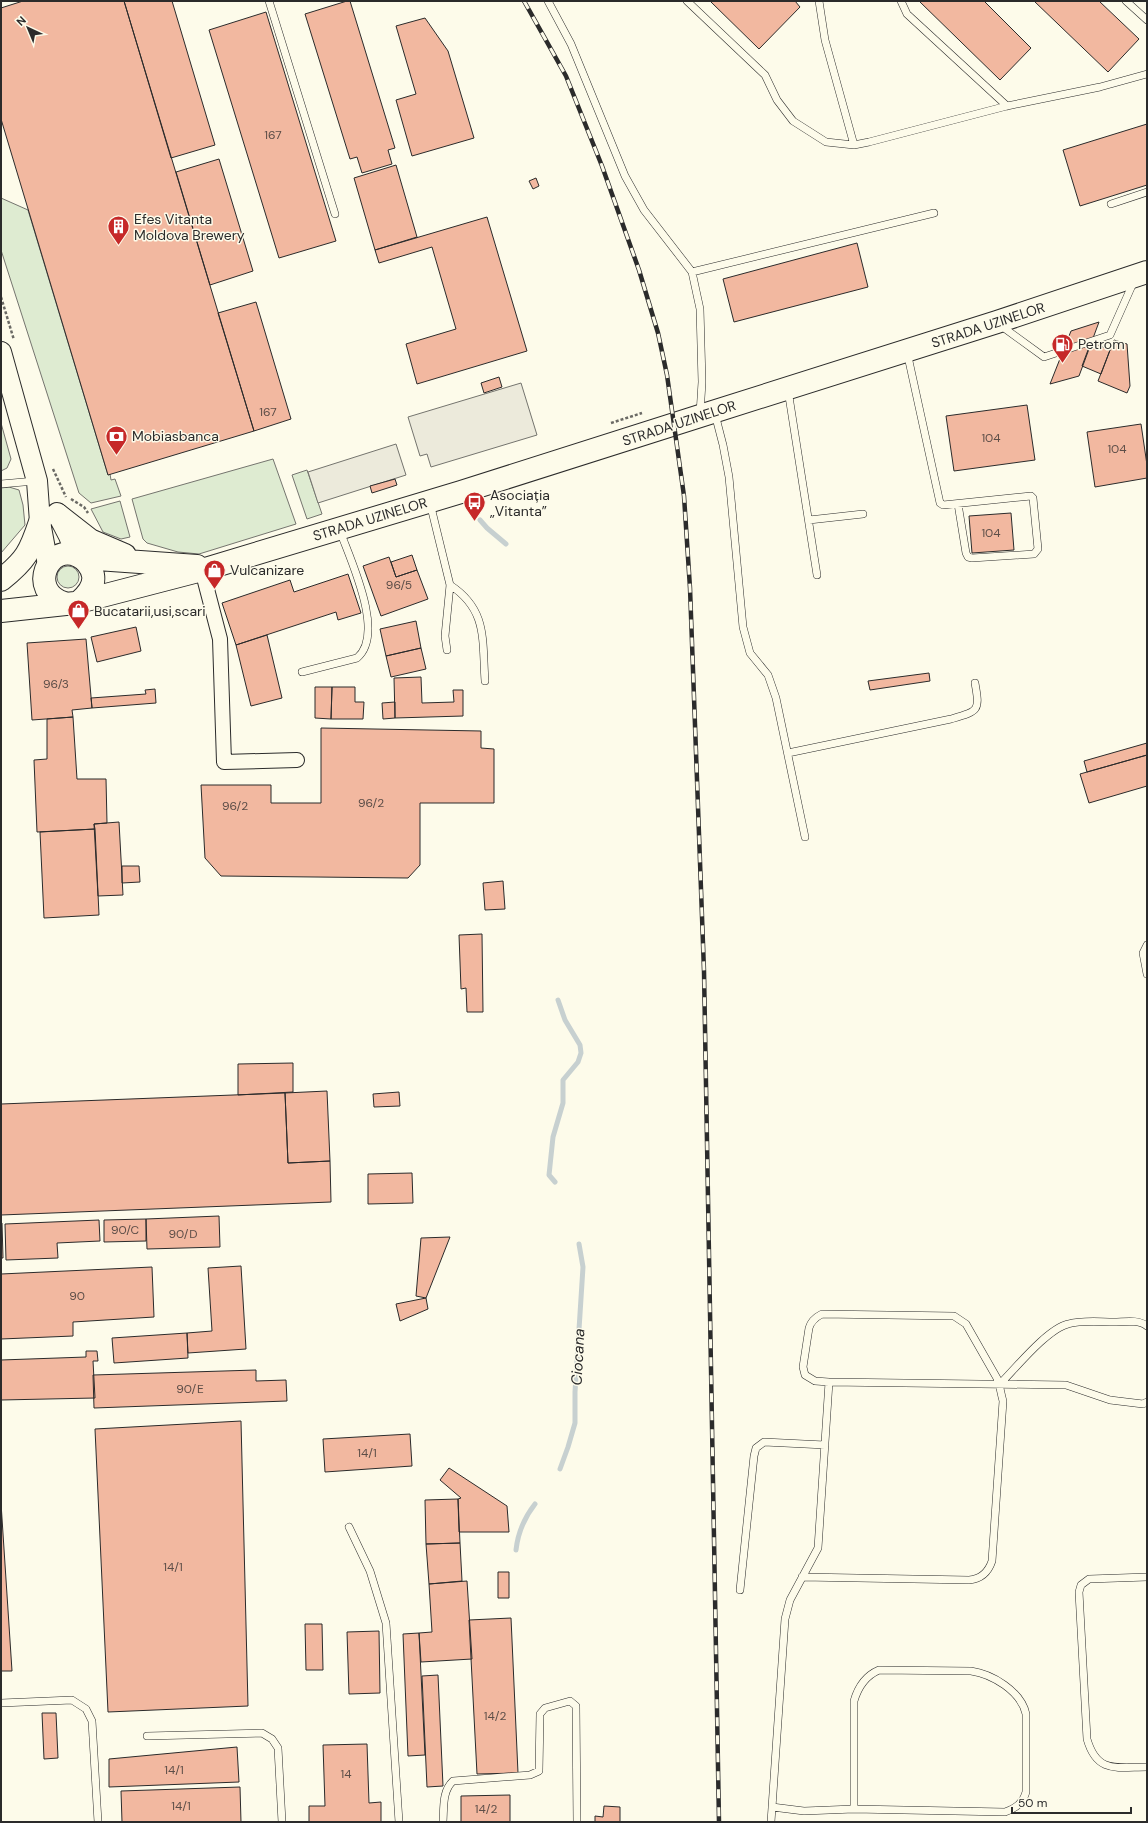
<svg xmlns="http://www.w3.org/2000/svg" width="1148" height="1823" font-family="'DM Sans',sans-serif">
	<rect width="100%" height="100%" fill="#fdfbea"/>
	<path fill="#deebd1" stroke="#74746e" d="M1,198l27,12 80,265 2,-1 1,6 4,-1 6,17 -30,7 -12,-10 -78,-243z
		M1,423l10,36 -4,9 -6,3z
		M273,459l23,65 -97,30 -21,-2 -31,-9 -4,-4 -11,-40z
		M307,470l15,44 -15,5 -15,-44z
		M9,487l10,3 4,15 2,20 -24,28v-65z
		M120,501l10,36 -9,2 -18,-7 -12,-23z
		M57 577a11 11 0 1 1 22 0a11 11 0 1 1-22 0Z"/>
	<path fill="#eceadb" stroke="#74746e" d="M521,383l16,52 -106,32 -4,-13 -7,2 -12,-39z
		M396,444l10,31 -88,28 -10,-31z"/>
	<g fill="none" stroke-linecap="round" stroke-linejoin="round">
		<path stroke="#c7d0d0" stroke-width="5" d="M480,520l7,8 19,16
			M555,1182l-6,-7 4,-38 10,-34v-23l15,-18 3,-9 -1,-8 -15,-25 -7,-20
			M560,1469l8,-22 7,-24v-31l8,-125 -4,-23
			M516,1550c2,-18 8,-32 19,-46"/>
	</g>
	<path fill="#f2b8a0" stroke="#2b2b2b" d="M23,1h101l130,430 -146,44 -107,-356v-111z
		M124,1h48l43,144 -44,13z
		M347,1h3l45,147 -7,2 4,14 -30,9 -5,-16 -7,2 -45,-145z
		M710,1h85l5,6 -41,42z
		M919,1h65l47,47 -31,32z
		M1034,1h65l40,38 -31,33z
		M266,12l70,229 -57,17 -70,-228z
		M425,18l23,33 26,87 -62,18 -16,-56 20,-6 -20,-68z
		M1147,124v61l-67,21 -17,-56z
		M219,159l34,112 -43,14 -34,-113z
		M396,165l21,72 -42,13 -21,-72z
		M536,178l3,8 -6,3 -4,-8z
		M487,217l40,134 -110,33 -11,-40 50,-15 -24,-82 -53,16 -4,-13z
		M857,243l11,44 -134,35 -11,-43z
		M256,302l35,117 -37,12 -36,-118z
		M1099,322l-20,54 -29,8 21,-53z
		M1114,340l13,4 3,42 -3,7 -29,-12z
		M1091,342l19,8 -9,24 -19,-8z
		M499,377l3,10 -18,6 -3,-10z
		M1027,405l8,55 -81,11 -8,-55z
		M1141,424l6,41v13l-52,9 -8,-55z
		M395,479l2,6 -25,8 -2,-7z
		M1011,513l3,37 -42,3 -3,-37z
		M412,555l5,15 -21,7 -5,-15z
		M389,557l7,20 21,-7 11,29 -47,17 -18,-50z
		M348,574l13,39 -23,7 -2,-8 -100,33 -14,-42 68,-23 4,12z
		M416,621l5,27 -35,8 -6,-27z
		M136,627l5,24 -44,11 -6,-25z
		M267,635l15,63 -31,8 -15,-61z
		M86,639l6,69 -20,2 1,7 -41,3 -5,-77z
		M421,648l5,21 -35,8 -5,-21z
		M929,673l1,8 -60,9 -2,-9z
		M421,677l1,26 32,-1 -1,-12h10v26l-68,2 -1,-40z
		M315,687h17l-1,32 -16,-1z
		M332,687h23v15h9l-1,17h-32z
		M155,689l1,14 -64,5 -1,-10 55,-4 -1,-4z
		M395,702v16l-12,1 -1,-16z
		M73,717l4,62h29l1,44 -13,1 1,5 -58,3 -3,-72 13,-1v-40z
		M321,728l160,3v17l13,1v54h-74v62l-12,13 -187,-2 -16,-18 -4,-73h70v18h50z
		M1147,743v12l-60,17 -3,-11z
		M1147,755v31l-58,17 -9,-29z
		M119,822l4,73 -25,1 -4,-72z
		M95,829l4,86 -55,3 -4,-86z
		M122,866h17l1,16 -18,1z
		M503,881l2,28 -20,1 -2,-27z
		M482,934l1,78h-16l-1,-24 -5,1 -2,-54z
		M293,1063v29l-55,3v-31z
		M327,1091l3,70 -42,2 -3,-70z
		M399,1092l1,14 -26,1 -1,-13z
		M285,1093l3,70 42,-2 1,41 -330,13v-111z
		M412,1173l1,30 -45,1v-30z
		M219,1216l1,31 -73,2 -1,-30z
		M146,1219v22l-42,1v-22z
		M99,1220l1,21 -43,2 1,15 -52,2 -1,-36z
		M1,1223h1l1,35h-2z
		M450,1237l-24,61 -10,-2 5,-58z
		M241,1266l5,83 -58,4 -1,-20 25,-2 -4,-63z
		M152,1267l2,50 -81,5v14l-72,3v-65z
		M426,1298l2,11 -28,12 -4,-17z
		M187,1333l1,25 -74,5 -2,-25z
		M86,1351h11l1,10h-5l2,37 -94,2v-40l85,-3z
		M256,1370v11l30,-1 1,21 -193,7 -1,-33z
		M241,1421l7,285 -140,6 -13,-283z
		M410,1434l2,32 -87,6 -2,-33z
		M449,1468l58,38 2,26h-50l-1,-33 3,-1 -21,-18z
		M458,1499l2,44 -34,1 -1,-44z
		M1,1503l11,168h-11z
		M460,1543l2,38 -33,3 -3,-40z
		M498,1572h11v26h-11z
		M467,1581l5,78 -51,3 -2,-29 13,-1 -3,-48z
		M511,1618l7,155 -41,1 -8,-154z
		M305,1624h17l1,46h-17z
		M379,1631l1,62 -31,1 -2,-62z
		M419,1633l6,122 -17,1 -5,-122z
		M438,1675l5,111 -16,1 -5,-111z
		M42,1713h14l2,45 -14,1z
		M367,1744l2,59 12,-1v20h-72v-16h16l-2,-61z
		M237,1747l2,35 -130,5v-28z
		M240,1787l1,35h-119l-1,-31z
		M510,1795v27h-49v-26z
		M604,1806l16,1v15h-25v-6l8,1z"/>
	<g fill="none" stroke-linecap="round" stroke-linejoin="round">
		<defs>
			<path id="service" d="M269,1l66,213
				M548,1l23,43 54,132 19,34 48,62 8,37 2,73 -2,32
				M687,1l78,74 12,25 16,21 33,21 28,3 15,-3 138,-36 93,-19 47,-13
				M819,1l6,39 29,105
				M901,1l6,13 100,92
				M1126,1l21,19
				M1111,204l36,-12
				M692,272l242,-59
				M1000,325l44,32 66,-22 24,-54
				M907,352l33,151 3,2 88,-9 2,2 5,51 -4,5 -62,4 -4,-1 -2,-4 -8,-49
				M788,390l29,185
				M715,414l8,31 6,32 14,150 7,26 18,22 8,23 29,139
				M1,484l34,-3
				M430,503l20,82 -5,51 2,14
				M809,520l54,-6
				M450,585c38,25 32,55 35,96
				M302,672l55,-14c29,-24 -7,-99 -17,-127
				M788,753l163,-34c28,-8 29,-8 24,-36
				M1147,945l-4,8 4,21
				M999,1385c16,-16 48,-56 69,-61 14,-4 31,-2 46,-2 10,0 24,-3 33,4
				M349,1527l21,44 16,52 13,199
				M802,1577l167,3c12,-1 19,-7 23,-19l11,-160c-2,-7 -3,-14 -5,-21l-32,-56 -12,-8 -132,-2c-6,3 -11,7 -13,14l-6,39 2,8 10,6 14,1 237,3 44,15 33,4 4,-2
				M1147,1577l-58,2 -8,6 -2,7 8,147c10,35 30,28 60,28
				M740,1590l14,-134 2,-8 8,-6 61,3
				M1,1703l71,-3 14,9 6,12 6,101
				M147,1736l115,-3 10,6 6,9 4,74
				M772,1807l32,4 50,-2 151,3c11,-4 18,-9 21,-20v-78c-5,-23 -34,-40 -55,-43l-92,-1c-14,6 -21,17 -25,31v108
				M443,1822c1,-14 -1,-31 10,-41l77,-6 9,-4 1,-57 5,-6 25,-7 6,5 1,116
				M771,1822l14,-203 5,-19 28,-52 11,-166"/>
			<path id="minor" d="M202,570l18,69 4,123 73,-2"/>
			<path id="secondary" d="M1,352l36,129 3,41 8,43
				M57,513l12,23 7,19"/>
			<path id="primary" d="M58,515l32,25 35,15
				M83,558l114,8
				M1,580c25,-20 29,-28 39,-58
				M64,603c-37,-12 -16,-61 14,-47 8,4 13,10 15,19 2,11 -5,19 -13,26
				M1,611l74,-8 127,-33 259,-78 239,-76 297,-94 150,-50"/>
		</defs>
		<use href="#service" stroke="#2b2b2b" stroke-width="8"/>
		<use href="#minor" stroke="#2b2b2b" stroke-width="16"/>
		<use href="#secondary" stroke="#2b2b2b" stroke-width="22"/>
		<use href="#primary" stroke="#2b2b2b" stroke-width="24"/>
		<path stroke="#6a6964" stroke-width="2.5" stroke-dasharray="3 2" stroke-linecap="butt" d="M1,297l13,43
			M611,423l31,-10
			M53,469l13,28
			M71,499l13,8 4,6"/>
		<use href="#service" stroke="#fdfbea" stroke-width="7"/>
		<use href="#minor" stroke="#fdfbea" stroke-width="14"/>
		<use href="#secondary" stroke="#fdfbea" stroke-width="20"/>
		<use href="#primary" stroke="#fdfbea" stroke-width="22"/>
		<defs>
			<path id="rail" d="M524,1l42,75 36,90 37,104 19,63 9,42 17,121 6,92 14,383 15,851"/>
		</defs>
		<use href="#rail" stroke="#2b2b2b" stroke-width="4.5"/>
		<use href="#rail" stroke="#fdfbea" stroke-width="3" stroke-dasharray="9" stroke-linecap="butt"/>
	</g>
	<defs>
		<symbol id="building-pin" viewBox="-11 -11 22 30"><path d="M0 17L-7.5 6A9.5 9.5 0 1 1 7.5 6Z" fill="#c62828" stroke="#fdfbea"/><path d="M-4-6H4V6H1V3H-1V6H-4ZM-2.5-4.3h1.7v1.8h-1.7ZM.8-4.3h1.7v1.8H.8ZM-2.5-1h1.7V.8h-1.7ZM.8-1h1.7V.8H.8Z" fill="#fff"/></symbol>
		<symbol id="fuel-pin" viewBox="-11 -11 22 30"><path d="M0 17L-7.5 6A9.5 9.5 0 1 1 7.5 6Z" fill="#c62828" stroke="#fdfbea"/><path d="M-5.5-6h7V0h2V4h1.3V-2.5L3-4.5l.8-.8L6-3V5H2.5V1h-1V6h-7ZM-4.2-4.7v3.2H.2V-4.7Z" fill="#fff"/></symbol>
		<symbol id="bank-pin" viewBox="-11 -11 22 30"><path d="M0 17L-7.5 6A9.5 9.5 0 1 1 7.5 6Z" fill="#c62828" stroke="#fdfbea"/><path d="M-6-4H6V4H-6ZM0-2.3a2.3 2.3 0 1 0 0 4.6a2.3 2.3 0 1 0 0-4.6Z" fill="#fff"/></symbol>
		<symbol id="bus-pin" viewBox="-11 -11 22 30"><path d="M0 17L-7.5 6A9.5 9.5 0 1 1 7.5 6Z" fill="#c62828" stroke="#fdfbea"/><path d="M-5-6H5V4H4V6H2V4H-2V6H-4V4H-5ZM-3.5-4V0h7V-4ZM-3.5 1.2v1.5H-2V1.2ZM2 1.2v1.5H3.5V1.2Z" fill="#fff"/></symbol>
		<symbol id="shop-pin" viewBox="-11 -11 22 30"><path d="M0 17L-7.5 6A9.5 9.5 0 1 1 7.5 6Z" fill="#c62828" stroke="#fdfbea"/><path d="M-5-2.5h2.3a2.7 3.5 0 0 1 5.4 0H5L5.5 6h-11ZM-1.5-2.5h3a1.5 2.3 0 0 0-3 0Z" fill="#fff"/></symbol>
	</defs>
	<g fill-rule="evenodd">
		<use href="#building-pin" x="106" y="214" width="25" height="34"/>
		<use href="#fuel-pin" x="1050" y="332" width="25" height="34"/>
		<use href="#bank-pin" x="104" y="424" width="25" height="34"/>
		<use href="#bus-pin" x="462" y="490" width="25" height="34"/>
		<use href="#shop-pin" x="202" y="558" width="25" height="34"/>
		<use href="#shop-pin" x="66" y="598" width="25" height="34"/>
	</g>
	<g text-anchor="middle" stroke-width="3" stroke-linejoin="round" paint-order="stroke">
		<g font-size="12" fill="#5d4e48">
			<text x="273" y="139">167</text>
			<text x="268" y="416">167</text>
			<text x="991" y="442">104</text>
			<text x="1117" y="453">104</text>
			<text x="991" y="537">104</text>
			<text x="399" y="589">96/5</text>
			<text x="56" y="688">96/3</text>
			<text x="371" y="807">96/2</text>
			<text x="235" y="810">96/2</text>
			<text x="125" y="1234">90/C</text>
			<text x="183" y="1238">90/D</text>
			<text x="77" y="1300">90</text>
			<text x="190" y="1393">90/E</text>
			<text x="367" y="1457">14/1</text>
			<text x="173" y="1571">14/1</text>
			<text x="495" y="1720">14/2</text>
			<text x="174" y="1774">14/1</text>
			<text x="346" y="1778">14</text>
			<text x="181" y="1810">14/1</text>
			<text x="486" y="1813">14/2</text>
		</g>
		<g font-size="14" fill="#2b2b2b" stroke="#fdfbea" text-anchor="start">
			<text x="134" y="224">Efes Vitanta<tspan x="134" dy="16">Moldova Brewery</tspan></text>
			<text x="1078" y="349">Petrom</text>
			<text x="132" y="441">Mobiasbanca</text>
			<text x="490" y="500">Asociația<tspan x="490" dy="16">„Vitanta”</tspan></text>
			<text x="230" y="575">Vulcanizare</text>
			<text x="94" y="616">Bucatarii,usi,scari</text>
		</g>
		<g font-size="14" fill="#2b2b2b" stroke="#fdfbea">
			<text transform="translate(988 325) rotate(-18)" y="5">STRADA UZINELOR</text>
			<text transform="translate(679 423) rotate(-18)" y="5">STRADA UZINELOR</text>
			<text transform="translate(370 519) rotate(-17)" y="5">STRADA UZINELOR</text>
		</g>
		<g font-size="15" font-style="italic" fill="#2b2b2b" stroke="#fdfbea">
			<text transform="translate(578 1357) rotate(-87)" y="5">Ciocana</text>
		</g>
	</g>
	<rect width="1148" height="1823" fill="none" stroke="#2b2b2b" stroke-width="4"/>
	<g transform="translate(28 28) rotate(316)" stroke="#fdfbea" stroke-width="3" paint-order="stroke">
	<path d="M0-3L7 15L0 10L-7 15Z" fill="#2b2b2b"/>
	<text y="-6" font-size="11" font-weight="bold" text-anchor="middle" fill="#2b2b2b">N</text>
	</g>
	<path d="M1012 1807v6h119v-6" fill="none" stroke="#2b2b2b" stroke-width="2"/>
	<text x="1018" y="1807" font-size="12" fill="#2b2b2b" stroke="#fdfbea" stroke-width="3" paint-order="stroke">50 m</text>
</svg>
